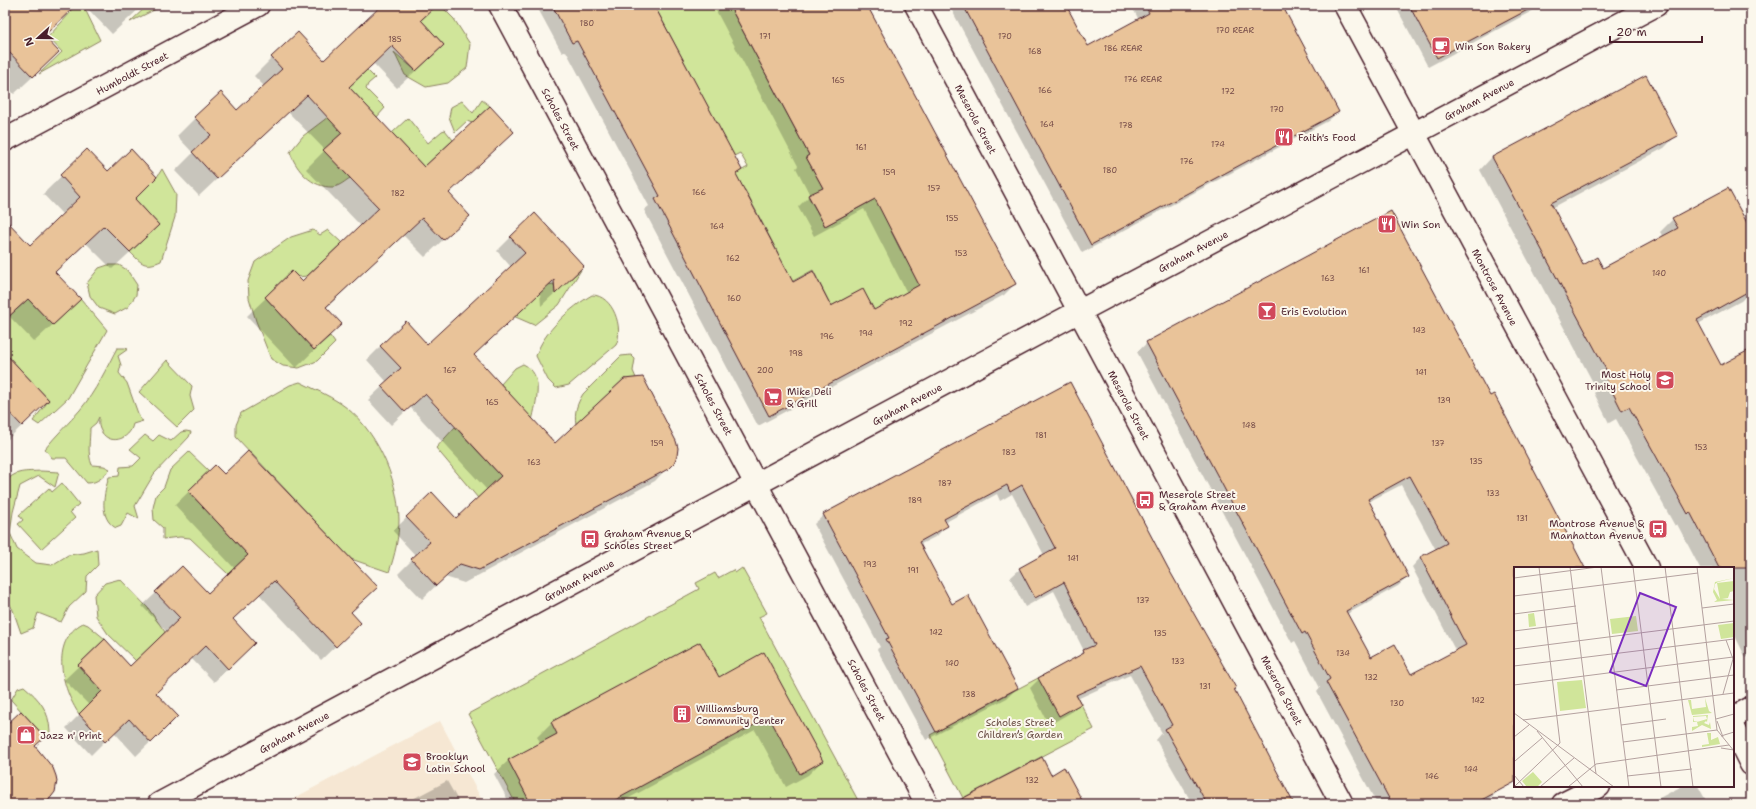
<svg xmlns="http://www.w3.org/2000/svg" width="1756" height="809" font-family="'Shantell Sans',sans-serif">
	<rect width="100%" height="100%" fill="#fbf7ec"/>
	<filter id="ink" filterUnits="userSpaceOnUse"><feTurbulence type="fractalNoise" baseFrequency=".025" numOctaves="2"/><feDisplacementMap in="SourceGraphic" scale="8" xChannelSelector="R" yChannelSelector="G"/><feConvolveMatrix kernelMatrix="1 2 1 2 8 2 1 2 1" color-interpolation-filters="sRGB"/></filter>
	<g filter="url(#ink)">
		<path fill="#f6e7d3" d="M440,721l44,83h-201z"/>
		<path fill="#d0e59a" stroke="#8d8262" d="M65,5h18l17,35 -61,34 23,-22 -14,-15 23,-25z
			M148,5h16l-34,17z
			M437,5h3l14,14 16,25 -3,24 -19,15 -22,4 -21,-12 -11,-23 22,19 28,-26 -23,-25z
			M654,5h75l80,150 -3,2 17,31 -15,8 17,30 78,-42 17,32 -29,15 10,20 32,-17 7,51 -62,33 -15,-28 -32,16 -18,-36 -38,21 -15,-29 18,-9 -33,-63 -14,-14 17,-9 -8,-14 -6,3z
			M367,70l8,8 -7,6 -2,5 19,19 -8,9 -28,-30z
			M482,100l8,6 -18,17 -5,-2 -12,11 -6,-15 2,-10 11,-6 11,12z
			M328,117l14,16 -18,17 26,28c-5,3 -10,8 -17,9 -21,1 -37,-17 -43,-35l13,-16z
			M408,118l20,25 14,-12 3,-1 8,10 -29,27 -32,-34z
			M162,169l14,25 -1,23 -14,44c-16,7 -19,3 -31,-9l29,-27 -24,-26 22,-22z
			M313,230l7,5 8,-5 14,13 -35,33 -9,1 -6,-6 -27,26 49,53 16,-14 5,7 -18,18 -18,7 -16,-2 -12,-7 -15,-38 -7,-23 -1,-17 7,-19 36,-25z
			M108,265h11l8,5 10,15 -1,10 -8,12 -13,7 -16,-6 -9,-12 -3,-13 12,-15z
			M581,270l-22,35 -25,20 -23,-10 30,-29 13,-2 1,8z
			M592,295c21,0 32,33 24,50l-47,40 -13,3 -8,-8 -12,-24c7,-24 35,-49 56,-61z
			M28,299l25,26 28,-26 26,31 -39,68 -29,27 -6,-4 16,-21 -44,-47v-33z
			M117,348h8l3,1 -10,7 3,9 -2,8 8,10 13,36 3,2 -10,3c-3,16 -25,23 -33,5 -2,-4 -1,-9 -1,-12l-3,6 -6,5c0,12 -3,25 2,37l12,1 6,3c-7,8 -12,14 -23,14l-21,-25h-14l-7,-9c11,-14 24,-26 35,-39 16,-19 26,-41 37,-62z
			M631,355l4,4 -2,12 3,7 -6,5 -5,-5 -49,46c-2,-12 1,-20 7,-30l38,-38z
			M167,360l25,26 -2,10 4,14 -17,17 -38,-35z
			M523,364c22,10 13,38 9,57l-31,-37 14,-16z
			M300,382c14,7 28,13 40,21 35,23 58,75 59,116 0,18 -4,36 -10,53l-38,-13 -115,-122v-12l5,-12 49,-28z
			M455,427l46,49 -23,22 -42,-50z
			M186,431l5,1 -2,5 -35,37 -19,32 4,13 -11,-6 -7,13 -5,2c-18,-10 -12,-35 -7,-51l10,-1 1,-9 13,-1 8,-8 -11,-9 15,-14 8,6 6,-6 12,6 10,-9z
			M189,452l20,19 -21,20 60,64 -20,19 -38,-36 -10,-1 -17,2v-11l-9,-8 -1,-12 3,-13 8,-8 6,-17z
			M41,471l18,1 -4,15 -16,-11 -19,10 -7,26 -3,21 7,16 19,14 16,2 16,-10 16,-2 13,-4 1,16 -11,11 -1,15 -17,16 -8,15 -23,-9 -5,15 -12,5 -8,-23 -8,-14v-114c11,-12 20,-10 36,-11z
			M62,483l17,21 -9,8 5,6 -34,31 -23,-25 5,-4 -4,-5 30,-27 3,4z
			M742,568l25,45 -8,4 101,187h-344l-48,-90 231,-125 -3,-6 19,-10 3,5 15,-8 2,3z
			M120,579l28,29 17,24 -29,29 -28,-27 -12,-18 -2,-21 11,-12z
			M83,623l5,2 17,14 -27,26 24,26 -23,23c-17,-25 -30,-73 4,-91z
			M1061,666l33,63 -131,69 -33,-63z
			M24,686c16,14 25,24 26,46l-5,5 -34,-37 7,-12z"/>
		<path fill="#0003" fill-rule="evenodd" d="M5,5h59l-21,31 -3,34 -26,24 -9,-9z
			M92,5h51l-31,29 -24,-25z
			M383,5h52l-15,15 5,42 -28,26 -23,-24 -25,23 119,129 -43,41 -22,-22 -77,73 15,16 -45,44 -49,-52 45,-43 9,9 60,-56 -55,-57 19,-19 -37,-38 -89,84 -24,-25 18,-18 -16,-17 18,-18 42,-7 27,-25 -10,-10 18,-18 52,3z
			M536,5h117l88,165 -5,5 57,108 38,25 43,3 33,-18 -43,-84 -50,27 -16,-29 12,-12 -14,-27 2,-2 -85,-161h153l149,279 -11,11 -246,131 -114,-216 5,-4 -83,-155 -4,2z
			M949,5h115l23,43 52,-28 -8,-15h149l58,107 -10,9 -246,132z
			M1395,5h148l-115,62z
			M1677,135l-13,13 -112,60 31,58 19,3 61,-32 -3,-5 13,-13 78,13v59l-10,10 -43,23 23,43 30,-17v305l-5,3 -13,-26v-64h-33l-23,-44 -2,2 -59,-107 -7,4 -15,-30 3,-3 -117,-220 12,-13z
			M87,151l47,49 6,43 -28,26 -26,-26 -32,30 7,44 -27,25 -25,-26 -4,4v-92l25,19 33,-32 -20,-21z
			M511,237l58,43 -28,26 -1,-14 -67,63 82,90 114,21 -14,15 -191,102 -19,-6 -23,22 -24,-25 18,-18 -23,-25 39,-38 24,26 31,-29 -77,-83 -19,18 -23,-25 19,-18 -20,-22 14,-14 46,-1 84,-78 -14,-16z
			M1147,343l342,54 4,-1 92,172h-70v214l-16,8 -8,8 -11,6h-103l-60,-112 3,-4 -25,-47 -3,2 -155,-291zM1401,485l35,65 -15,7 -9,10 44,85 -45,24 -40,-18 -24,-44 51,-28 10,-9 -40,-75z
			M5,355l25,63 -25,24z
			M1069,383l164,306 60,115h-117l13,-6 -33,-58 6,-7 -32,-58 -53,24 3,5 -10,9 -21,12 -19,-37 9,-9 37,-20 8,-8 -30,-60 -29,16 -15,-29 10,-9 24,-14 -32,-61 -12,7 -3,-7 -53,29 2,3 -9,10 -18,9 32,60 66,83 -10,10 -81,42 -49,-91 3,-2 -66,-123 10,-9z
			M215,466l135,147 -4,23 -25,24 -62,-66 -27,26 8,37 -26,25 -23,-24 -36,35 8,37 -27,26 -22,-24 -23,23 -25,-27 23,-23 -25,-25 41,-39 25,26 37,-35 -25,-26 14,-13 52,1 27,-25 -60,-64z
			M699,643l19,35 46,-24 58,107 -14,14 -22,12 -31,-57 -137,74h-108l-16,-30 14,-13 33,-18 -4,-6 14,-14z
			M447,781l13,23h-57z
			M1682,786h16l10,18h-60z"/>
		<path fill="#e9c399" stroke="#4a1f2b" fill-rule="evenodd" d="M5,5h71l-32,31 15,16 -26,25 -28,-29z
			M382,5h55l-16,15 23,25 -28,26 -24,-25 -43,41 75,80 66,-61 24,26 -65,61 21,23 -27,24 -21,-22 -96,89 16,17 -28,26 -49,-53 27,-26 10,10 77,-73 -56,-58 19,-17 -35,-38 -90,84 -25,-27 19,-17 -17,-18 27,-25 16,18 45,-41 -11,-12 27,-25 26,28z
			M552,5h102l88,165 -6,4 57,108 20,-11 18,35 32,-17 11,21 45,-25 -44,-86 -50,27 -17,-31 15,-7 -17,-31 3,-2 -80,-150h138l149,279 -247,132 -114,-217 5,-3 -83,-155 -5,2z
			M963,5h103l22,41 61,-33 -4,-8h137l57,107 -248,133z
			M1409,5h128l-100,53z
			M1646,75l32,61 -127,67 32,62 14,-8 6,11 75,-40 -6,-10 56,-30 23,42v60l-54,30 24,45 30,-16v219h-32l-29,-56 -2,2 -59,-107 -7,4 -16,-32 4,-2 -118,-220z
			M87,149l21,22 23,-22 26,28 -22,22 24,26 -29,27 -26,-26 -49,46 26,27 -28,26 -25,-26 -23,21v-101l25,26 50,-48 -20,-22z
			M1391,211l99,185 4,-2 91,174h-70v214l-41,22h-82l-66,-122 4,-3 -25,-47 -3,2 -156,-292zM1410,476l37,67 -27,14 46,88 -55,29 -16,-30 -24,13 -25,-46 63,-34 -41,-78z
			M535,213l49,53 -29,28 -1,-14 -80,75 81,88 69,-64 19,-2 33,64 2,7 -1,8 -3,7 -6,6 -189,101 -19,-6 -24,22 -25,-27 19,-17 -24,-25 26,-25 24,26 45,-42 -76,-82 -20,18 -24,-26 20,-18 -21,-22 26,-25 21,23 98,-91 -15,-16z
			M5,353l44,47 -27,26 -17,-18z
			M1070,382l98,186 68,120 -2,1 60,115h-87l-42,-75 7,-4 -32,-59 -64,29 5,9 -22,12 -21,-38 46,-25 -1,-3 12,-5 -31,-63 -29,16 -16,-30 36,-20 -33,-63 -12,7 -3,-7 -63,34 4,7 -29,16 33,62 16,-9 50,93 -82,44 -50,-93 3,-1 -66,-124z
			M248,451l130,136 -27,25 10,11 -25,24 -62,-66 -41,38 22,24 -27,26 -22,-24 -50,48 22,23 -27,27 -22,-24 -24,23 -26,-28 23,-23 -24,-26 27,-26 25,27 50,-48 -25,-26 27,-26 26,27 40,-38 -60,-64 27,-26 9,9z
			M700,642l19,35 45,-25 59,109 -23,13 -31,-57 -161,87h-77l-23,-44 49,-26 -6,-12z
			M21,711l24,26 -10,9 18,22 3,8 1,5 -2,11 -7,9 -6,3h-37v-78z
			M1042,757l9,18 13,-8 20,37h-132z"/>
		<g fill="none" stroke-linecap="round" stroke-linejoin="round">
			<defs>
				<path id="minor" d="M500,5l427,799
					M916,5l426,799
					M1345,5l302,563
					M5,140l253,-135
					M1733,718l18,-10
					M1733,728l18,36
					M159,804l887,-475 610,-324
					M1563,804l36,-18"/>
			</defs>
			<use href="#minor" stroke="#4a1f2b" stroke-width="25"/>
			<use href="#minor" stroke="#fbf7ec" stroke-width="22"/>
		</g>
	</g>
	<defs>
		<symbol id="cafe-square" viewBox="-11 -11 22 22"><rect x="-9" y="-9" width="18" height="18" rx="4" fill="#d1495b" stroke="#fbf7ec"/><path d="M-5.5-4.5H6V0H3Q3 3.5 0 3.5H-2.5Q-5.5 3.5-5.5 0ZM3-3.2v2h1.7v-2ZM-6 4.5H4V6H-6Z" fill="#fff"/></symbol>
		<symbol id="restaurant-square" viewBox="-11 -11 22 22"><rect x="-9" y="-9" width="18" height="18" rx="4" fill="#d1495b" stroke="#fbf7ec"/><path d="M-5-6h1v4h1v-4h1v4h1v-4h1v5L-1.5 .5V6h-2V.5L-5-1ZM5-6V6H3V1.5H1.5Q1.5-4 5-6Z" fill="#fff"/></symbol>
		<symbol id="bar-square" viewBox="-11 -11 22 22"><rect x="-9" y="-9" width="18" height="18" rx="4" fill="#d1495b" stroke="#fbf7ec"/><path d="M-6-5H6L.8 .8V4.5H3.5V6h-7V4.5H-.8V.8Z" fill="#fff"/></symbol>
		<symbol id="school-square" viewBox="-11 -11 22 22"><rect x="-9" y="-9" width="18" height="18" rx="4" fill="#d1495b" stroke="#fbf7ec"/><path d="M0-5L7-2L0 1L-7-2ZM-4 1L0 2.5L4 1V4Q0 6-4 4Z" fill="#fff"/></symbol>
		<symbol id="supermarket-square" viewBox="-11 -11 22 22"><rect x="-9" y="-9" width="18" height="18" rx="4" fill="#d1495b" stroke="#fbf7ec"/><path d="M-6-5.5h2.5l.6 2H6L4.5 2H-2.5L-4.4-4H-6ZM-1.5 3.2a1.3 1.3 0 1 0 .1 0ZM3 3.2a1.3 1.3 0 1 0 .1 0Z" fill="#fff"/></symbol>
		<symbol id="bus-square" viewBox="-11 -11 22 22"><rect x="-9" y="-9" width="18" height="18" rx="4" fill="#d1495b" stroke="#fbf7ec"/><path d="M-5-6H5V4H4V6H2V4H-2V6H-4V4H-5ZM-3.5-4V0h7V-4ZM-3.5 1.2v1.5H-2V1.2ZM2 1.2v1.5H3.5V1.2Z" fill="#fff"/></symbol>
		<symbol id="building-square" viewBox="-11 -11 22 22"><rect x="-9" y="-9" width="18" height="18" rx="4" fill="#d1495b" stroke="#fbf7ec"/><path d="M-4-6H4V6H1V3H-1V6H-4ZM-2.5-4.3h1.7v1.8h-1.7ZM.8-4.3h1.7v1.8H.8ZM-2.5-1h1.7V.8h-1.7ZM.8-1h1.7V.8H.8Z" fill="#fff"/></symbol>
		<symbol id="shop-square" viewBox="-11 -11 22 22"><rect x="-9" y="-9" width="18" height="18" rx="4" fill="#d1495b" stroke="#fbf7ec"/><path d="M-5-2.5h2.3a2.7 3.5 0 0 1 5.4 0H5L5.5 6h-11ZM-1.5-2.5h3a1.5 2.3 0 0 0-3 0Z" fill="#fff"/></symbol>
	</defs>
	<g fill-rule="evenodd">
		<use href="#cafe-square" x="1430" y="35" width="22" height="22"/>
		<use href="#restaurant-square" x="1273" y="126" width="22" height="22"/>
		<use href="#restaurant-square" x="1376" y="213" width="22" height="22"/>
		<use href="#bar-square" x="1256" y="300" width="22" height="22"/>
		<use href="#school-square" x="1654" y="369" width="22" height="22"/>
		<use href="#supermarket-square" x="762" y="386" width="22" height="22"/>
		<use href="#bus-square" x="1134" y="489" width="22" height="22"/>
		<use href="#bus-square" x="1647" y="518" width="22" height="22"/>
		<use href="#bus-square" x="579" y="528" width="22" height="22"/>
		<use href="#building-square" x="671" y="703" width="22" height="22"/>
		<use href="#shop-square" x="15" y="724" width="22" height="22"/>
		<use href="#school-square" x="401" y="751" width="22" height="22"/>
	</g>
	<g text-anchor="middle" stroke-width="4" stroke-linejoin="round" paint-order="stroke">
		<g font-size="8" fill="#724846">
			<text x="587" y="26">180</text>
			<text x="1235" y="33">170 REAR</text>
			<text x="765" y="39">171</text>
			<text x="1005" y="39">170</text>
			<text x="395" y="42">185</text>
			<text x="1123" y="51">186 REAR</text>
			<text x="1035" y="54">168</text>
			<text x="1143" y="82">176 REAR</text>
			<text x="838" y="83">165</text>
			<text x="1045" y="93">166</text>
			<text x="1228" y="94">172</text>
			<text x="1277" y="112">170</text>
			<text x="1047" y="127">164</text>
			<text x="1126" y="128">178</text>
			<text x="1218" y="147">174</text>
			<text x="861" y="150">161</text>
			<text x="1187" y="164">176</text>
			<text x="1110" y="173">180</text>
			<text x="889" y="175">159</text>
			<text x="934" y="191">157</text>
			<text x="699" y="195">166</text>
			<text x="398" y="196">182</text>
			<text x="952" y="221">155</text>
			<text x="717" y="229">164</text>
			<text x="961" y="256">153</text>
			<text x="733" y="261">162</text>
			<text x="1364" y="273">161</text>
			<text x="1659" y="276">140</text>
			<text x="1328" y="281">163</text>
			<text x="734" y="301">160</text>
			<text x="906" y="326">192</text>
			<text x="1419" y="333">143</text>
			<text x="866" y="336">194</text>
			<text x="827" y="339">196</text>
			<text x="796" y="356">198</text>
			<text x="450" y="373">167</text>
			<text x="765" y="373">200</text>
			<text x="1421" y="375">141</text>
			<text x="1444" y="403">139</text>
			<text x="492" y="405">165</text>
			<text x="1249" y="428">148</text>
			<text x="1041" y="438">181</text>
			<text x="657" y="446">159</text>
			<text x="1438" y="446">137</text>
			<text x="1701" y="450">153</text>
			<text x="1009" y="455">183</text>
			<text x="1476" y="464">135</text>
			<text x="534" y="465">163</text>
			<text x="945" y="486">187</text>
			<text x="1493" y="496">133</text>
			<text x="915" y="503">189</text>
			<text x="1522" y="521">131</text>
			<text x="1073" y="561">141</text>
			<text x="870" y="567">193</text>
			<text x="913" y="573">191</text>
			<text x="1143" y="603">137</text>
			<text x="936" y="635">142</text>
			<text x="1160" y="636">135</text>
			<text x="1343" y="656">134</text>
			<text x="1178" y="664">133</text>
			<text x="952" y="666">140</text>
			<text x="1371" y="680">132</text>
			<text x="1205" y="689">131</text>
			<text x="969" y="697">138</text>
			<text x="1478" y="703">142</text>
			<text x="1397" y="706">130</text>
			<text x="1471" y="772">144</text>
			<text x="1432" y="779">146</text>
			<text x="1032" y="783">132</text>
		</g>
		<g font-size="10" fill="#4a1f2b" stroke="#fbf7ec" text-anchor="start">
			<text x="1455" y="50">Win Son Bakery</text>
			<text x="1298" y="141">Faith's Food</text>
			<text x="1401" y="228">Win Son</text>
			<text x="1281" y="315">Eris Evolution</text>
			<text x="1651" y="378" text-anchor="end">Most Holy<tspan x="1651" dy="12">Trinity School</tspan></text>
			<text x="787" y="395">Mike Deli<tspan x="787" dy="12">&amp; Grill</tspan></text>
			<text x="1159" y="498">Meserole Street<tspan x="1159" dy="12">&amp; Graham Avenue</tspan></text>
			<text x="1644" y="527" text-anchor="end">Montrose Avenue &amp;<tspan x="1644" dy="12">Manhattan Avenue</tspan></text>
			<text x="604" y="537">Graham Avenue &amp;<tspan x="604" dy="12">Scholes Street</tspan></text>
			<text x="696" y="712">Williamsburg<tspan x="696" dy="12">Community Center</tspan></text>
			<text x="40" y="739">Jazz n' Print</text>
			<text x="426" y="760">Brooklyn<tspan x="426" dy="12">Latin School</tspan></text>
		</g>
		<g font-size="10" fill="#4a1f2b" stroke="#fbf7ec">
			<text transform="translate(132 73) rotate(-28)" y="4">Humboldt Street</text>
			<text transform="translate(1479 99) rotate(-28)" y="4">Graham Avenue</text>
			<text transform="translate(561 119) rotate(62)" y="4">Scholes Street</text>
			<text transform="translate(976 119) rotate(62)" y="4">Meserole Street</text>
			<text transform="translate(1193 251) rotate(-28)" y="4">Graham Avenue</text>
			<text transform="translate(1495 287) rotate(62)" y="4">Montrose Avenue</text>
			<text transform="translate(714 404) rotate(62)" y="4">Scholes Street</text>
			<text transform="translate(907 404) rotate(-28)" y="4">Graham Avenue</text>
			<text transform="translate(1129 405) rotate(62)" y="4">Meserole Street</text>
			<text transform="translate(579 580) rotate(-28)" y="4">Graham Avenue</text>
			<text transform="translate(867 690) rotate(62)" y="4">Scholes Street</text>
			<text transform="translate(1282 690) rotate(62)" y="4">Meserole Street</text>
			<text transform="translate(294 732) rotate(-28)" y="4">Graham Avenue</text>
		</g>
		<g font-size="10" fill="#6c5047" stroke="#fbf7ec">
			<text x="1020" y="726">Scholes Street<tspan x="1020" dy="12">Children’s Garden</tspan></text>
		</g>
	</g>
	<g transform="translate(1514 567)">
		<rect width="220" height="220" fill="#fbf7ec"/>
		<path d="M220,11l-16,4 -3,2 -1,5 6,10 -3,-16 17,-2v10l-4,1 -2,6 -6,1 12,1 -20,2 3,-2 -4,-8 2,-10zM20,46l2,13 -7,1 -1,-13zM122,49l2,15 -26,3 -2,-15zM220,56v14l-13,2 -3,-14zM68,113l4,28 -26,3 -3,-29zM191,131l4,13 3,2 -20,2 -4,-15h3l1,9 14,-2zM194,148l-1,7 -1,-1 -2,2 5,2 1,-3 1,7 -9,-4 -10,6v-4l6,-1 -1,-4 10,-3 -1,-3 -13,1 1,4h5l-6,1v-6zM193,166h4v7l7,-3 2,7 -18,3v-2l7,-1zM19,205l9,10 -5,5h-10l-5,-6z" fill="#d0e59a"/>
		<path fill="none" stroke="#b4a19f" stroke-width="1" d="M56,0l26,207M87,0l28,220M119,0l28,220M151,0l28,220M183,0l20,163 17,21M0,11l84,-11M0,29l184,-23M188,41l32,-4M0,47l62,-8M0,64l64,-8M0,82l220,-28M0,99l220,-27M0,118l219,-28M102,123l118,-15M209,127l10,-35 -7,-19M0,135v83M0,146l100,74M202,152l18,-5M9,153l211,-27M203,154l6,16M107,158l45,-6M23,164l46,56M207,169l13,-4M0,170l15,-12M109,175l94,-12M207,181l13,2M1,194l27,-23M0,208l10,12M113,209l65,-7M1,219l45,-43 -21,-176M26,220l34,-29M54,220l28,-23 133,-19"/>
		<path fill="#7b2cbf" fill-opacity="0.15" stroke="#7b2cbf" stroke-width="2" d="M126,26l36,14 -30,79 -36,-14z"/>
		<rect width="220" height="220" fill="none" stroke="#4a1f2b" stroke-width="2"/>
	</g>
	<rect width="1756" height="809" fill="none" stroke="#fbf7ec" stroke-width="20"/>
	<rect x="10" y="10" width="1736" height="789" fill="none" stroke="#4a1f2b" stroke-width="1.5" filter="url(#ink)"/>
	<g transform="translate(38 38) rotate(249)" stroke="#fbf7ec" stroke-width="3" paint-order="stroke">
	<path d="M0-3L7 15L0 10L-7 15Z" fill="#4a1f2b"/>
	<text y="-6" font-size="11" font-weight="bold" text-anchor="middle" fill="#4a1f2b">N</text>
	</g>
	<path d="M1610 36v6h92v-6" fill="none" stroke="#4a1f2b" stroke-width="2"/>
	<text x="1616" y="36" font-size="12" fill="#4a1f2b" stroke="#fbf7ec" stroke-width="3" paint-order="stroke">20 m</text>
</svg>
